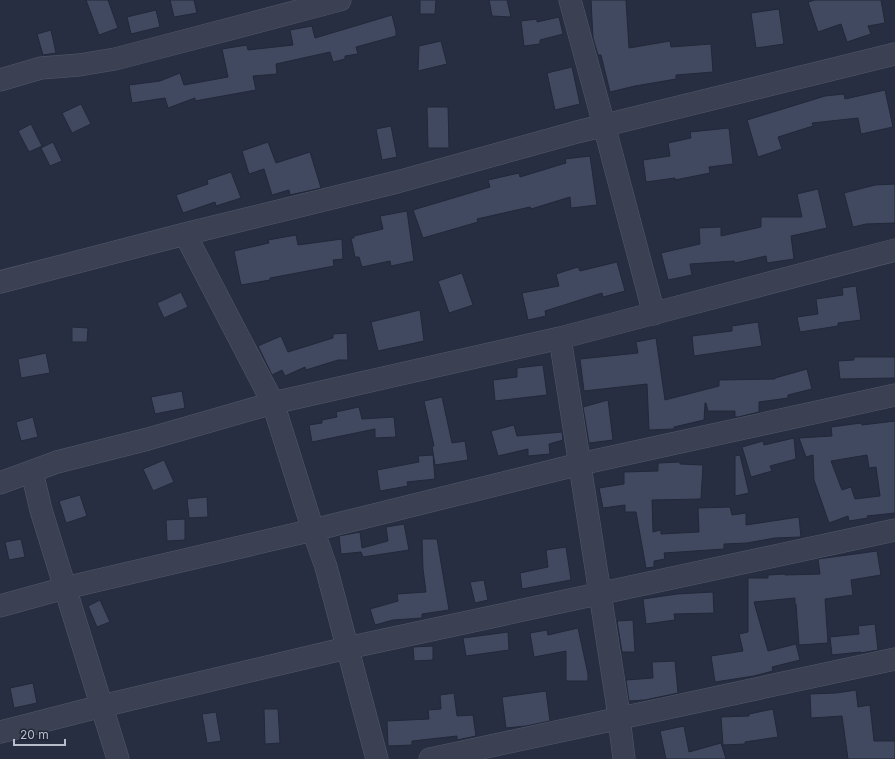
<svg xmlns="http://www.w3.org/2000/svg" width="895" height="759" font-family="Inter,sans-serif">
	<rect width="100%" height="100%" fill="#272e42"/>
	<path fill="#414960" stroke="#222839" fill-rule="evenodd" d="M86,0h22l10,28 -19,7z
		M170,0h24l3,13 -23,4z
		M420,0h16l-1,14h-15z
		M489,0h18l4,17 -19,-1z
		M591,0h35l3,48 41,-7 1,6 40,-3 2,28 -37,3v4l-41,7 -25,6 -9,-37h-3l-5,-17z
		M815,0h66l4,23 -17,3 3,8 -24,8 -6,-18 -23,8 -10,-30z
		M779,9l5,35 -28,4 -5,-35z
		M156,10l4,17 -29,7 -4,-17z
		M392,15l4,16v5l-40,11 2,7 -13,2v3l-12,3 -3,-10 -54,12 1,10 -24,2 3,14 -61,11v-3l-27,10 -3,-10 -33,5 -3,-18 31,-4 20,-8 4,12 44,-8 -6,-28 25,-4 1,5 45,-5 -3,-15 22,-4 3,12z
		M559,17l4,17 -23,6v4l-16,2 -3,-25 16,-2v3z
		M51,30l5,23 -13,2 -6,-21z
		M441,41l6,23 -29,7 1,-25z
		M572,67l8,37 -25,6 -8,-37z
		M885,90l8,37 -32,7 -3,-16 -46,5 1,3 -35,11 4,12 -24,8 -11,-37 78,-24 19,-2 1,5z
		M81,104l10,20 -19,9 -10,-20z
		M427,107h21l1,41h-21z
		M31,124l11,22 -13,6 -11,-21z
		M391,126l6,31 -15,3 -6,-31z
		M729,128l4,36 -24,3 1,6 -35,7v-2l-29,4 -3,-22 27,-4 -2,-13 23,-5 -1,-6z
		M53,142l9,19 -12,5 -9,-18z
		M268,142l8,21 34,-11 11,36 -31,7 -1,-5 -17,5 -8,-26 -15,5 -7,-23z
		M590,156l7,49 -26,3 -1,-11 -39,12 -1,-2 -53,12 1,3 -55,16 -10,-28 77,-23 -2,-7 31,-7 1,4 46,-14 -1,-4z
		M231,172l10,26 -25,8 -1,-4 -32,11 -7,-18 32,-11 -1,-4z
		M895,184v39l-29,1 -13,3 -9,-34 31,-8z
		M818,189l9,39 -36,8 3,23 -27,4 -1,-7 -31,7 -1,-2 -44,3 2,11 -24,5 -7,-27 39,-9 -1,-16 22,-1v9l40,-9v-10h41l-5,-23z
		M407,211l7,50 -23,5 -1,-5 -28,6 -3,-10h-4l-4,-19h3v-2l29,-7 -3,-13z
		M296,235l2,10 44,-6 1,20 -10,1 1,6 -64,12v2l-29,5 -7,-34 35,-8 -1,-3z
		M617,262l8,29 -22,6 -1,-4 -57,18 1,5 -18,4 -6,-27 37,-7 -3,-12 22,-7 2,4z
		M462,273l11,32 -24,8 -11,-32z
		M856,286l5,34 -23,3v3l-38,6 -3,-15 21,-3 -2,-15 27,-4 -1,-7z
		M181,292l7,15 -24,11 -7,-15z
		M420,310l4,31 -46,10 -7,-29z
		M758,322l4,24 -68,10 -2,-20 40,-5v-5z
		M72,327l16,1 -1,14h-15z
		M347,333l1,27h-10l-32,10 -1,-3 -20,9 -3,-6 -10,5 -14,-29 23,-10 7,16 45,-14v-4z
		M656,338l9,62 54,-14v-6l56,-1v-1l32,-9 5,20 -24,6v3l-29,4v10l-21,5h-3v-6h-27l-2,-8h-1l-1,17 -30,7v2l-25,1 -2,-46 -63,7 -4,-32 58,-6 -2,-11z
		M46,353l4,20 -29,5 -3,-19z
		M854,357h41v21l-55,1 -2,-18 16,-1z
		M543,365l4,30 -52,6 -2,-21 24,-3v-9z
		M182,391l3,17 -30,6 -4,-17z
		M442,397l10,46 13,-2 3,19 -33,5 -3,-19h2l-10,-45z
		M608,400l5,40 -24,3 -6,-36z
		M359,407l3,12 32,-2 2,20 -21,1v-9l-63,13 -3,-17 13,-2v-3l15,-3 -1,-5z
		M33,417l5,20 -17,4 -5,-19z
		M895,421v92l-28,3 1,2 -19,3 -1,-5 -19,7 -15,-43 -1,-25 -7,2 -7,-19 33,-2 -1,-9 30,-4 1,2zM867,455l2,13 7,-1 4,29 -25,3 -4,-12 -9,3 -11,-29z
		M514,425l3,11 45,-4 1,8 -14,4 1,10 -22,2v-7l-30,7 -7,-25z
		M794,438l2,21 -26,7 2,5 -21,6 -9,-30 21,-6 1,4z
		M433,455l2,24 -28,3 1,4 -28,5 -3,-21 42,-8 -1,-6z
		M740,455l9,38 -14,3v-40z
		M164,460l10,22 -21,9 -10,-22z
		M680,462v2l23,1 -2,34 -49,1 1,32 8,-2v4l38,-2 -1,-24 32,-1 2,8 14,-2v12l53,-8 2,20 -26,1 -28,5 -23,1v5l-60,4 1,6 -11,2v6l-8,1 -10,-56h-11v-7l-22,3 -4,-20 25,-4v-12l34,-1v-8z
		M80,495l7,21 -21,7 -7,-22z
		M207,497l1,20 -19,1 -2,-19z
		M185,519v21l-18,1 -1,-21z
		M404,524l5,26 -46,7 -2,-5 -20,2 -2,-18 21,-4 2,16 26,-7 -2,-14z
		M21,539l4,18 -16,3 -4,-18z
		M422,539h15l12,71 -27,4v4l-29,2 -18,5 -5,-16 28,-8 -1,-7 29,-2 -3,-23z
		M566,547l5,33 -49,9 -2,-16 28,-6 -2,-17z
		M877,551l4,24 -30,5 2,15 -28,4 3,44 -29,2 -3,-41h-1v-6l-41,4 14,49 28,-7 4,16 -28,7 1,4 -19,5 -39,6 -4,-26 32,-5 -4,-17 9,-2v-54h20v-3l17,-1v1l35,-1 -2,-15z
		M484,580l4,20 -13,3 -5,-21z
		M713,592l1,21 -40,1 1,6 -29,4 -3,-25 34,-5z
		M100,600l10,22 -13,5 -9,-21z
		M633,620l2,32h-13l-5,-31z
		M875,624l3,26 -17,3v-1l-29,3 -2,-18 29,-3 -1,-8z
		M578,628l10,46v7h-22v-30l-32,6 -4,-24 17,-3 1,5z
		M508,632l1,18 -43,6 -3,-18z
		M433,646v14l-19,1 -1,-14z
		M675,661l3,32 -33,7 -16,1 -3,-21 27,-2 -1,-16z
		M33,683l4,20 -23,5 -4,-20z
		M856,690l2,17 12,-2 4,36h21v18h-47l-6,-43 -31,2 -1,-24 26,-1z
		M546,691l4,30 -24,5 -20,2 -4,-31z
		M454,693l3,23 16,-1 3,21 -19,4v-4l-45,5v4l-24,1 -1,-25 42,-2 -1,-9 13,-1 -1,-14z
		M264,709h14l2,34 -15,1z
		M773,709l5,28 -33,5v2l-22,1 -2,-28 28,-1v-2z
		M216,712l5,29 -14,2 -5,-29z
		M684,726l5,26 32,-9 5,16h-60l-6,-28z"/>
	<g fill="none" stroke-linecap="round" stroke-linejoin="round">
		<defs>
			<path id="minor" d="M570,0l34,125 50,189
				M0,80l41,-12 38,-3 36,-6 225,-59
				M185,234l88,169 40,127 13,37 51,192
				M0,282l185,-48 212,-52 180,-50 318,-78
				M560,338l57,364 7,57
				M32,472l9,38 77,249
				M0,483l57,-21 91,-23 125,-36 287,-65 335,-88
				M0,606l65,-18 248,-58 267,-66 315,-69
				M0,732l102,-26 245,-58 548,-118
				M430,759l465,-100"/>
		</defs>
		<use href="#minor" stroke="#535969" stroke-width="23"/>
		<use href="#minor" stroke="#3b4152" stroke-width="22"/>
	</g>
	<path d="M14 739v6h51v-6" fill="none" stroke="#b8bdcc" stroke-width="2"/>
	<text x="20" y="739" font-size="12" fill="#b8bdcc" stroke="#202637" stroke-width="3" paint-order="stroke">20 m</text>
</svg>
